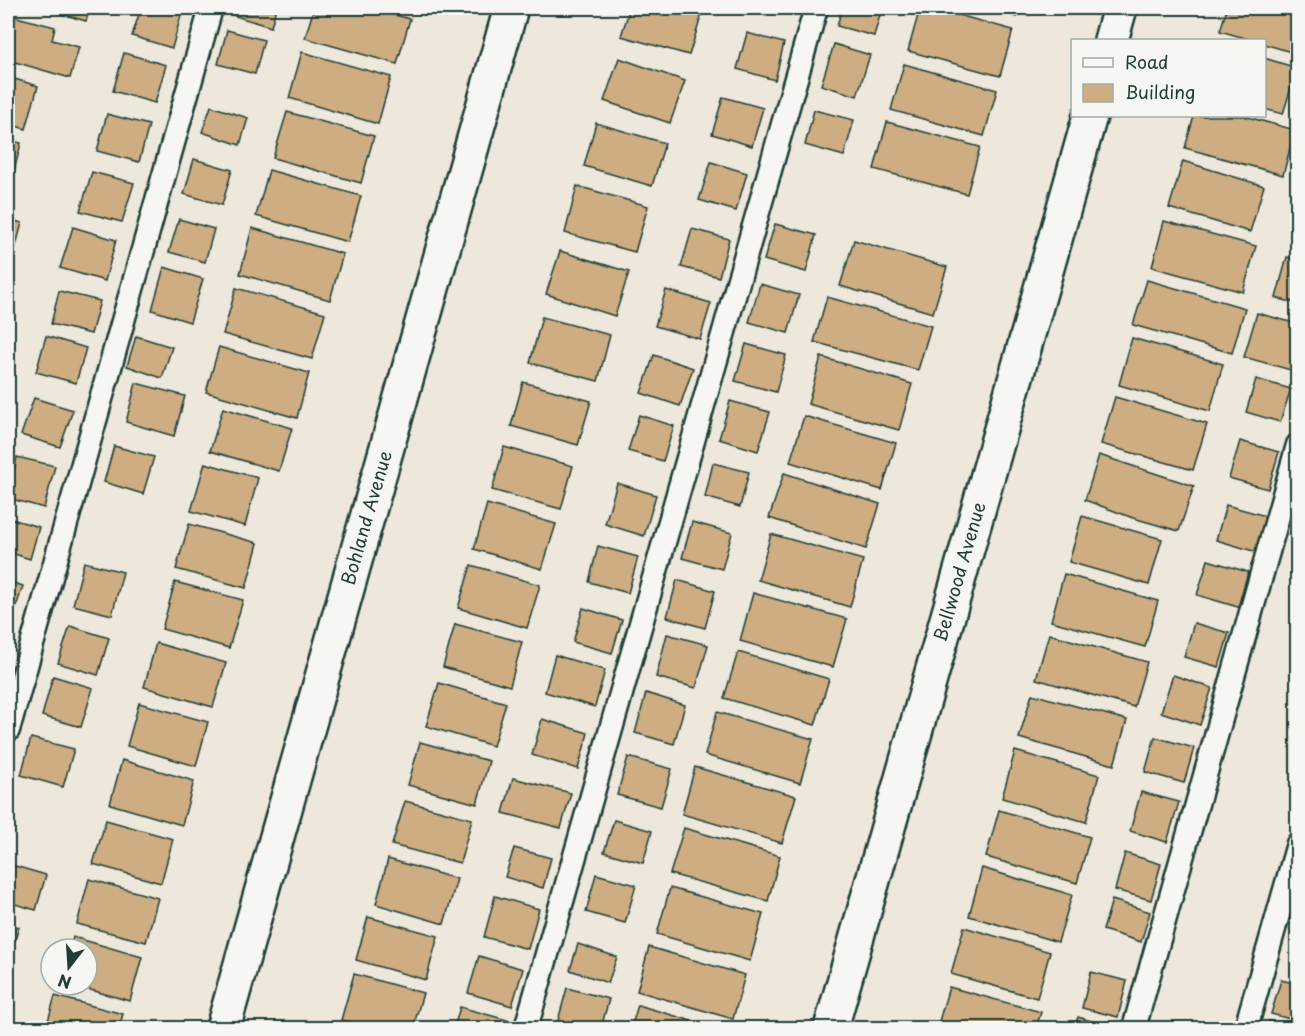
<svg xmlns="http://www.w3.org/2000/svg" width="1305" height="1036" font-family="'Playpen Sans',sans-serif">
	<rect width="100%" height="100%" fill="#eee7dc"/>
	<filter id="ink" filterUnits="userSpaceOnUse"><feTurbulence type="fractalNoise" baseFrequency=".0167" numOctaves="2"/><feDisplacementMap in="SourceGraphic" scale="12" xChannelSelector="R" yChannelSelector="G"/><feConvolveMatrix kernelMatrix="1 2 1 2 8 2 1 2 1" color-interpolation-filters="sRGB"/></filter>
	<g filter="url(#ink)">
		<path fill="#cead82" stroke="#1f3d34" stroke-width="1.5" d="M41,8h49l-4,13z
			M141,8h26l15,4 -10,36 -40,-12z
			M234,8h42l-5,19 -39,-12z
			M314,8h56l40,11 -13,45 -92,-26z
			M630,8h51l21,6 -13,41 -68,-19z
			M766,8h22l-2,5z
			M842,8h40l-8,28 -37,-10z
			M920,8h13l80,22 -13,46 -92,-25z
			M984,8h35l-2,9z
			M1227,8h71v46l-34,-10v-4h-12l-32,-9z
			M9,15l46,12 -3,13 27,7 -9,31 -62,-18z
			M227,30l37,10 -9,34 -37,-10z
			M747,33l37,10 -9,37 -38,-11z
			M834,44l36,11 -13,41 -36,-11z
			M302,52l89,25 -13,47 -89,-26z
			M124,53l42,12 -11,38 -42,-12z
			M619,58l66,23 -15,42 -66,-22z
			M1264,58l33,10 -14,46 -19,-5z
			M904,64l93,26 -13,46 -93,-26z
			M8,77l30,9 -12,43 -18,-5z
			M723,97l40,11 -11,38 -40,-12z
			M211,106l37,12 -8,27 -38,-13z
			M814,110l40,10 -10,36 -39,-11z
			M287,112l87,24 -13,47 -88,-25z
			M107,114l42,11 -10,37 -42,-11z
			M1194,116h50l51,14 -12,45 -98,-27z
			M887,122l93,25 -13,47 -93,-25z
			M596,123l69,20 -13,43 -68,-20z
			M8,140l13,3 -11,45 -2,-1z
			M194,159l38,11 -10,35 -38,-11z
			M1183,161l81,25 -14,46 -81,-24z
			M711,162l36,11 -11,38 -37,-11z
			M269,170l92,26 -13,46 -92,-26z
			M92,172l42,11 -12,39 -42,-11z
			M577,186l71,20 -13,46 -70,-19z
			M8,219l14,4 -8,30 -6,-1z
			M179,219l35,10 -9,33 -36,-10z
			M1164,221l92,25 -13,46 -91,-25z
			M1298,223v21l-6,-2z
			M775,224l41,11 -10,37 -42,-12z
			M73,227l43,13 -11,41 -45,-13z
			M252,228l91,26 -13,46 -90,-26z
			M692,229l37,10 -10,38 -38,-10z
			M854,240l93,27 -14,46 -93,-27z
			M560,251l69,21 -14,44 -69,-22z
			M1287,257l11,3v44l-22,-6z
			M164,267l39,12 -13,43 -38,-12z
			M1147,280l98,28 -13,45 -99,-28z
			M760,284l39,11 -11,38 -39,-11z
			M236,288l89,25 -13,46 -89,-25z
			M666,290l45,13 -11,36 -45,-13z
			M59,291l41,10 -9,33 -40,-10z
			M827,297l104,29 -13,44 -104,-28z
			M1257,313l41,11v48l-54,-15z
			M542,317l68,18 -12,46 -68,-18z
			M46,336l40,12 -10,35 -40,-11z
			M136,336l36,11 -10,31 -35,-12z
			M1132,338l91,26 -13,47 -91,-26z
			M746,344l40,11 -10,37 -41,-11z
			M219,347l90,26 -12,45 -91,-26z
			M654,355l39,13 -13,38 -39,-13z
			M821,357l91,27 -13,46 -91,-26z
			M1256,379l35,10 -11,33 -34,-10z
			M523,382l68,19 -13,44 -67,-19z
			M136,383l49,13 -11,40 -48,-14z
			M1115,397l92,27 -14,46 -92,-26z
			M34,398l39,12 -13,37 -39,-12z
			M730,401l40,11 -12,39 -39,-12z
			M223,408l69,20 -13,43 -69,-20z
			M639,415l35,11 -11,35 -35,-10z
			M804,416l92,27 -14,47 -92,-28z
			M1240,441l39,11 -11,37 -39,-11z
			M114,446l40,11 -11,37 -39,-12z
			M504,447l69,19 -12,43 -69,-19z
			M1099,455l95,31 -15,45 -46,-13 -48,-18z
			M17,457l38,9 -11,42 -36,-10z
			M205,463l53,15 -13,48 -54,-15z
			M713,463l36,9 -9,35 -35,-10z
			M784,473l96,31 -14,45 -97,-31z
			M617,483l39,12 -12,41 -39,-12z
			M487,504l69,20 -14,45 -68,-20z
			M1226,505l40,11 -9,36 -41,-12z
			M1082,516l80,23 -13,46 -80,-23z
			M8,518l31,9 -9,32 -22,-7z
			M692,522l40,11 -10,36 -40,-11z
			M189,524l69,19 -12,45 -70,-19z
			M771,534l92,26 -13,47 -92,-27z
			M598,546l40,11 -10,36 -39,-11z
			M1208,560l40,12 -10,35 -41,-12z
			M84,562l39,10 -11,43 -39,-10z
			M471,565l69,20 -13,43 -69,-20z
			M1064,574l94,27 -13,46 -94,-26z
			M677,580l38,11 -10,37 -38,-11z
			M8,581l15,5 -12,36 -3,-1z
			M175,582l68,18 -14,48 -67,-19z
			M753,593l94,26 -14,48 -93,-26z
			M583,608l39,12 -10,33 -39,-11z
			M1194,623l35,10 -10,34 -35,-10z
			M455,624l67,18 -12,44 -67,-19z
			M70,626l39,12 -11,37 -40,-12z
			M667,634l41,11 -12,43 -40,-11z
			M1049,634l98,28 -13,45 -98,-28z
			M156,643l70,20 -13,44 -69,-20z
			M738,652l91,27 -14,46 -91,-27z
			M555,655l50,15 -10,37 -50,-15z
			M1173,675l39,13 -12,37 -39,-13z
			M53,676l40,12 -12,39 -39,-11z
			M439,683l67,20 -13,43 -67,-20z
			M646,693l39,12 -11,39 -39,-11z
			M1032,694l95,26 -13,45 -95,-27z
			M139,703l69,19 -12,44 -69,-20z
			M717,712l96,27 -13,44 -95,-28z
			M542,719l46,14 -10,36 -46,-14z
			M1155,737l39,11 -10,35 -39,-11z
			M31,738l43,11 -11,38 -42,-12z
			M420,742l69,19 -12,43 -69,-19z
			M1015,751l84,24 -13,47 -84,-24z
			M628,757l44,12 -11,38 -44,-12z
			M122,760l72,21 -12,44 -72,-21z
			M695,767l101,29 -14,47 -100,-29z
			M513,778l58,15 -10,35 -58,-15z
			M1141,792l38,10 -12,40 -37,-11z
			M405,801l67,18 -12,44 -68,-18z
			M999,810l91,27 -13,46 -91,-26z
			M106,820l67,19 -12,44 -68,-19z
			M614,820l38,11 -9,32 -39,-11z
			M684,828l96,28 -12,45 -98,-27z
			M514,848l37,10 -8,30 -38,-11z
			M1125,853l36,11 -10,36 -36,-10z
			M388,859l69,20 -13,45 -68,-20z
			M8,864l38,11 -10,35 -28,-8z
			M982,868l90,27 -14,47 -89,-26z
			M596,874l40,11 -11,38 -39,-11z
			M89,879l69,19 -12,44 -69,-18z
			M670,888l93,26 -13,47 -93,-27z
			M495,896l44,13 -11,40 -44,-12z
			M1112,900l38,12 -9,30 -38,-12z
			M368,917l70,19 -12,44 -70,-20z
			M8,923l11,4 -11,36z
			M964,927l86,25 -13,46 -86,-24z
			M73,937l69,20 -12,44 -57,-16h14v-36h-18z
			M578,944l39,13 -9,26 -38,-13z
			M649,947l96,28 -12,44 -96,-28z
			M479,956l44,13 -11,37 -44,-13z
			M1091,972l36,9 -9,36 -36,-9z
			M354,974l69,19 -10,35h-44l-28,-8z
			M1281,980l17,4v37l-27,-7z
			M949,987l92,25 -5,16h-99z
			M567,988l42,11 -8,29h-45z
			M55,996l68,18 -4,14h-73z
			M638,1005l78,23h-85z
			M460,1007l47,13 -3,8h-50z
			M1078,1017l37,11h-41z
			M1269,1021l26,7h-28z"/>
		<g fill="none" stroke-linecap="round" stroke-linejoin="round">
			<defs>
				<path id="lane" d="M8,730l203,-722
					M526,1028l290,-1020
					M1134,1028l164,-583
					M1246,1028l52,-184"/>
				<path id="street" d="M1111,40l9,-32
					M223,1028l288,-1020
					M831,1028l259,-912"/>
			</defs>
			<use href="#lane" stroke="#1f3d34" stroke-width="27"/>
			<use href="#street" stroke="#1f3d34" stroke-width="38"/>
			<use href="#lane" stroke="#f6f6f2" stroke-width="22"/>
			<use href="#street" stroke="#f6f6f2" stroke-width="33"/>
		</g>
	</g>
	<g text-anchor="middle" stroke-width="4.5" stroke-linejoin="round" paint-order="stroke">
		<g font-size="18" fill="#1f3d34" stroke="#f6f6f2">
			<text transform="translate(367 518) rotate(-74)" y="6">Bohland Avenue</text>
			<text transform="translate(960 572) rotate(-74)" y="6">Bellwood Avenue</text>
		</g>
	</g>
	<rect width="1305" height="1036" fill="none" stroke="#f6f6f2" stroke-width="30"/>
	<rect x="15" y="15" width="1275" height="1006" fill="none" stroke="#1f3d34" stroke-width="2" filter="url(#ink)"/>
	<rect x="1071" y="39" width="195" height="78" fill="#f6f6f2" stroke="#a0aca6" stroke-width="1.5"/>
	<rect x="1083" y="58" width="30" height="9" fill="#f6f6f2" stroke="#a0aca6" stroke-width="1.5"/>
	<text x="1125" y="69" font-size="18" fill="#1f3d34">Road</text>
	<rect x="1083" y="84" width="30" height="18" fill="#cead82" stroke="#a0aca6" stroke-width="1.5"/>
	<text x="1125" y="99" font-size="18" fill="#1f3d34">Building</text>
	<g transform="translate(69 967) rotate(197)"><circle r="28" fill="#f6f6f2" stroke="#a0aca6" stroke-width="1.5"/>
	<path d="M0-4.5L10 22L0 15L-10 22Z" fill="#1f3d34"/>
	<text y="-9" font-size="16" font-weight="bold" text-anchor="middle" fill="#1f3d34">N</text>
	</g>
</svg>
